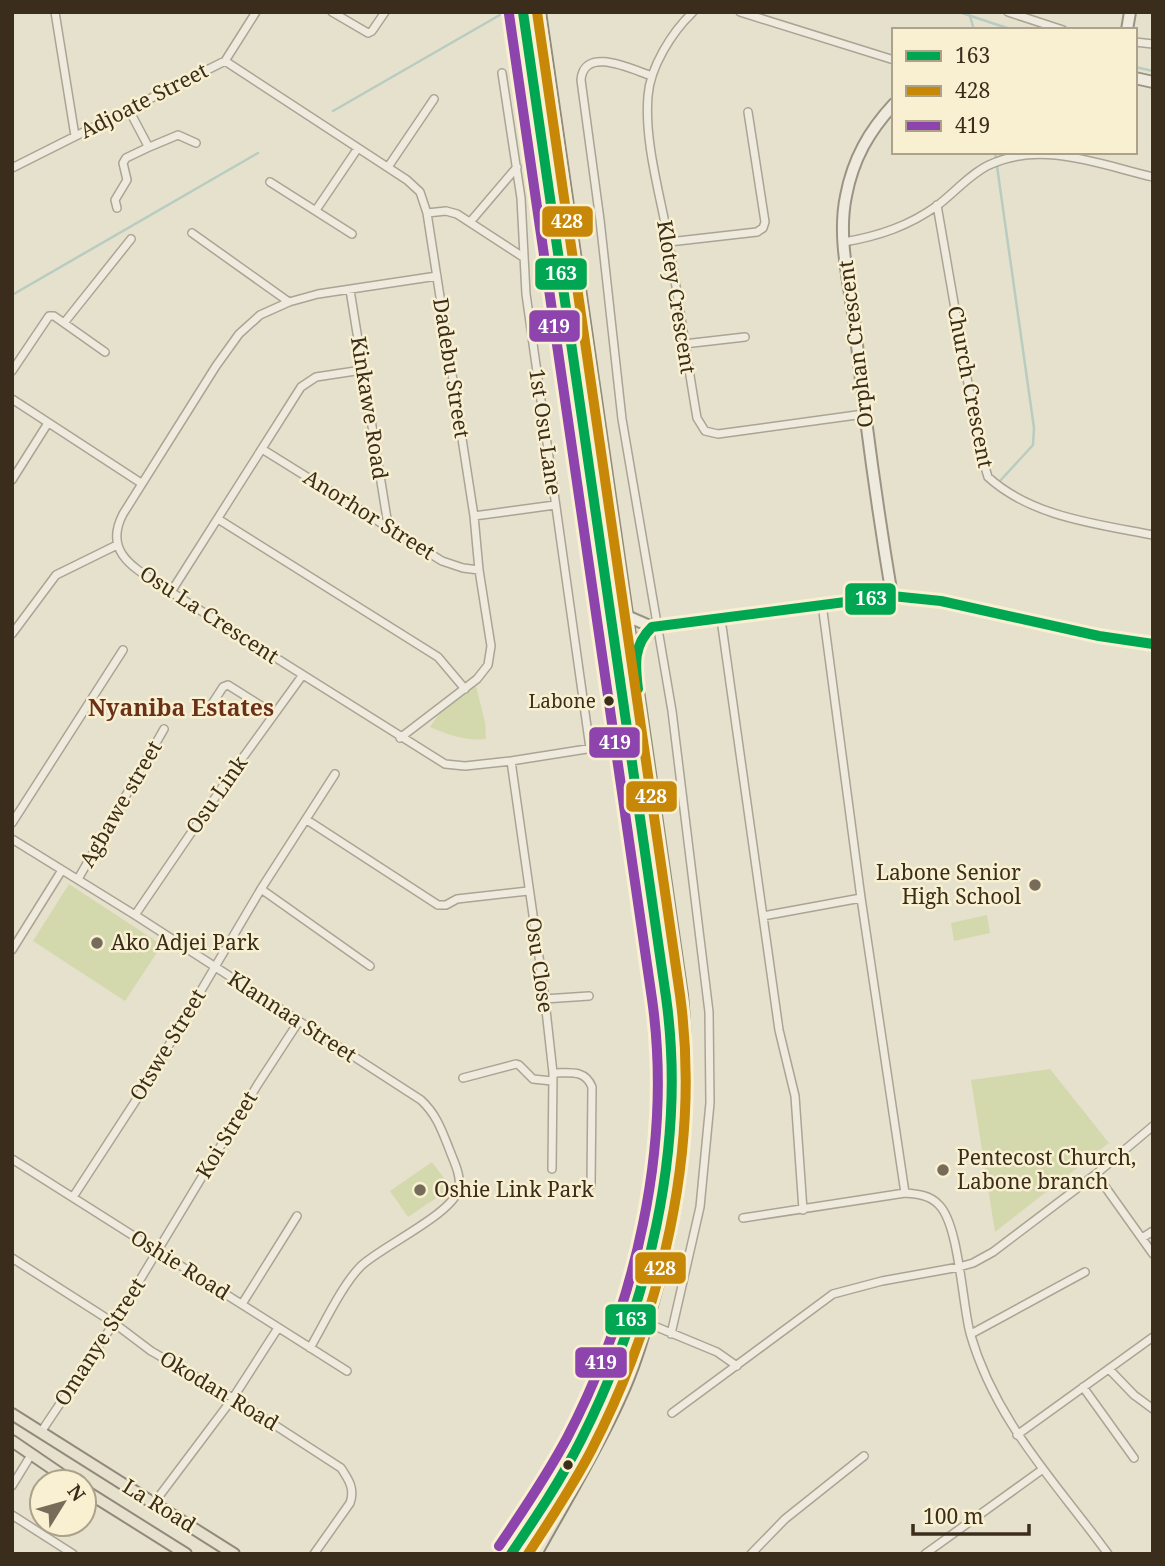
<svg xmlns="http://www.w3.org/2000/svg" width="1165" height="1566" font-family="'Noto Serif',serif">
	<rect width="100%" height="100%" fill="#e6e1cc"/>
	<path fill="#d4d8ad" d="M476,686l9,36 1,17c-20,2 -38,-4 -56,-12l9,-13z
		M69,884l93,61 -37,56 -92,-60z
		M987,915l3,18 -36,8 -3,-18z
		M1050,1069l59,74 -114,89 -24,-152z
		M432,1162l19,26 -43,29 -18,-26z"/>
	<g fill="none" stroke-linecap="round" stroke-linejoin="round">
		<path stroke="#b8ccc1" stroke-width="2.5" d="M959,12l54,18
			M970,16l4,14
			M1135,67l18,4
			M333,111l172,-99
			M995,152l39,276 -1,17 -34,37
			M12,295l246,-142"/>
		<defs>
			<path id="street" d="M55,12l20,124
				M332,12l36,21 4,-2 13,-19
				M693,12c-21,20 -43,55 -45,84 -4,47 13,101 21,148 10,58 18,116 28,174l8,13 13,3 146,-20
				M740,12l154,48
				M1008,12l55,18
				M1135,42l18,2
				M225,61l182,119 13,12 7,21 47,303 5,54 12,76 -3,19 -11,14 -77,59
				M502,73l19,125 5,96 64,454
				M652,76c-19,-6 -68,-31 -71,4l19,140 22,199 50,292 37,301 1,91 -10,104 -29,127
				M147,148l31,-13 18,8
				M388,167l46,-68
				M12,168l213,-107 31,-49
				M270,182l82,52
				M937,205l42,242 9,30c44,40 109,47 165,58
				M117,208l-2,-8 12,-20 -4,-17 3,-5 21,-10v-4l-18,-34
				M316,210l42,-62
				M427,213l19,-2 11,3 66,43
				M471,221l46,-54
				M192,233l97,69
				M669,242l88,-10 6,-4 2,-6 -17,-110
				M844,242c35,-6 65,-16 94,-37 17,-13 32,-31 51,-40 53,-25 112,0 164,12
				M437,276l-119,18 -29,8 -29,13 -21,19 -23,32 -93,148c-22,42 18,57 48,78l274,172 20,2 46,-5 101,-16 15,-11
				M350,290l38,235
				M64,323l67,-84
				M684,344l61,-7
				M12,371l37,-55h5l51,36
				M12,399l129,84
				M262,449l180,112 21,7 16,2
				M12,480l36,-57
				M474,516l81,-11
				M218,519l220,138 27,32
				M171,592l130,-205 15,-10 46,-7
				M822,604l39,294 44,295c12,1 25,2 34,12 20,20 23,97 31,128 26,90 85,148 138,221
				M721,619l58,411 16,66 8,114
				M12,634l44,-59 61,-30
				M212,704l11,-17 5,-2 46,29
				M612,745l18,9
				M511,761l33,231 9,81 -1,96
				M307,820l131,85h8l11,-6 71,-8
				M12,823l111,-173
				M12,839l123,76 286,185c16,15 21,31 29,51 4,11 11,24 9,36 -2,25 -79,60 -98,79 -19,19 -37,58 -51,82
				M78,879l86,-150
				M261,889l109,77
				M135,915l101,-148 66,-91
				M763,916l98,-18
				M12,950l50,-80
				M544,999l45,-3
				M553,1073c16,0 32,-4 39,14l-1,98
				M463,1078l53,-14 3,1 14,14 19,2
				M12,1159l335,212
				M1096,1174l57,80
				M73,1197l67,-103 121,-205 74,-115
				M743,1218l162,-25
				M1142,1238l11,-7
				M12,1258l102,65 37,28 82,47 108,70c8,12 14,21 9,35l-36,51
				M242,1304l55,-88
				M647,1323l70,29 20,14
				M971,1334l114,-62
				M1109,1369l25,26 19,14
				M1083,1387l51,71
				M672,1413l161,-119 49,-13 77,-14 14,-4 20,-11 103,-78 57,-48
				M41,1432l73,-109 144,-239 41,-63
				M1017,1435l136,-98
				M12,1486l19,-31
				M154,1503l79,-105 45,-70
				M12,1515l61,39
				M751,1554l34,-35 79,-63
				M925,1554l118,-85"/>
			<path id="secondary" d="M1127,30l3,-18
				M1135,78l18,4
				M892,596c-15,-89 -27,-178 -37,-268 -5,-43 -18,-89 -9,-132 7,-37 23,-65 48,-92
				M629,617l23,10 207,-27c28,-4 54,-3 82,1l158,35 54,8
				M634,656l5,-16 13,-13"/>
			<path id="primary" d="M12,1414l222,140
				M12,1441l60,41
				M84,1490l102,64
				M511,1554c27,-41 56,-83 77,-128 58,-121 90,-257 82,-392 -1,-25 -6,-49 -9,-74l-138,-948
				M536,1554c28,-51 59,-101 83,-154 15,-31 24,-63 33,-95 31,-108 40,-198 30,-310l-142,-983"/>
		</defs>
		<use href="#street" stroke="#aba495" stroke-width="10"/>
		<use href="#secondary" stroke="#9b9485" stroke-width="14"/>
		<use href="#primary" stroke="#918a7c" stroke-width="14"/>
		<use href="#street" stroke="#eeeade" stroke-width="7"/>
		<use href="#secondary" stroke="#eeeade" stroke-width="10"/>
		<use href="#primary" stroke="#e6e0cf" stroke-width="10"/>
		<defs>
			<path id="bus-1" d="M638,689c-3,-24 -5,-44 14,-62l240,-31 49,5 158,35 54,8
				M511,1554c25,-37 50,-74 70,-114 67,-133 106,-293 85,-443l-143,-985"/>
			<path id="bus-2" d="M528,1554c22,-34 45,-68 64,-105 70,-136 109,-301 88,-454l-143,-983"/>
			<path id="bus-3" d="M499,1546c24,-35 48,-71 68,-108 68,-131 106,-292 85,-439l-143,-985"/>
		</defs>
		<use href="#bus-1" stroke="#f8f0d1" stroke-width="16"/>
		<use href="#bus-2" stroke="#f8f0d1" stroke-width="16"/>
		<use href="#bus-3" stroke="#f8f0d1" stroke-width="16"/>
		<use href="#bus-1" stroke="#00a651" stroke-width="10"/>
		<use href="#bus-2" stroke="#c88807" stroke-width="10"/>
		<use href="#bus-3" stroke="#8e44ad" stroke-width="10"/>
	</g>
	<g fill="#3b2d1c" stroke="#f8f0d1" stroke-width="2.5">
		<circle cx="609" cy="701" r="6"/>
		<circle cx="568" cy="1465" r="6"/>
	</g>
	<g fill="#776c5a" stroke="#f8f0d1" stroke-width="2.5">
		<circle cx="1035" cy="885" r="7"/>
		<circle cx="97" cy="943" r="7"/>
		<circle cx="943" cy="1170" r="7"/>
		<circle cx="420" cy="1190" r="7"/>
	</g>
	<g text-anchor="middle" stroke-width="5" stroke-linejoin="round" paint-order="stroke">
		<g font-size="19" fill="#3b2d1c" stroke="#f8f0d1" text-anchor="end">
			<text x="596" y="708">Labone</text>
		</g>
		<g font-size="21" fill="#3b2d1c" stroke="#f8f0d1">
			<text transform="translate(144 101) rotate(-27)" y="7">Adjoate Street</text>
			<text transform="translate(676 297) rotate(81)" y="7">Klotey Crescent</text>
			<text transform="translate(856 344) rotate(-97)" y="7">Orphan Crescent</text>
			<text transform="translate(451 368) rotate(81)" y="7">Dadebu Street</text>
			<text transform="translate(970 387) rotate(79)" y="7">Church Crescent</text>
			<text transform="translate(369 408) rotate(81)" y="7">Kinkawe Road</text>
			<text transform="translate(545 432) rotate(82)" y="7">1st Osu Lane</text>
			<text transform="translate(369 515) rotate(32)" y="7">Anorhor Street</text>
			<text transform="translate(209 615) rotate(33)" y="7">Osu La Crescent</text>
			<text transform="translate(217 795) rotate(-55)" y="7">Osu Link</text>
			<text transform="translate(121 804) rotate(-60)" y="7">Agbawe street</text>
			<text transform="translate(539 965) rotate(82)" y="7">Osu Close</text>
			<text transform="translate(292 1017) rotate(33)" y="7">Klannaa Street</text>
			<text transform="translate(168 1045) rotate(-59)" y="7">Otswe Street</text>
			<text transform="translate(227 1135) rotate(-59)" y="7">Koi Street</text>
			<text transform="translate(180 1265) rotate(32)" y="7">Oshie Road</text>
			<text transform="translate(100 1342) rotate(-57)" y="7">Omanye Street</text>
			<text transform="translate(219 1391) rotate(31)" y="7">Okodan Road</text>
			<text transform="translate(159 1506) rotate(32)" y="7">La Road</text>
		</g>
		<g font-size="21" fill="#3b2d1c" stroke="#f8f0d1" text-anchor="start">
			<text x="1021" y="880" text-anchor="end">Labone Senior<tspan x="1021" dy="24">High School</tspan></text>
			<text x="111" y="950">Ako Adjei Park</text>
			<text x="957" y="1165">Pentecost Church,<tspan x="957" dy="24">Labone branch</tspan></text>
			<text x="434" y="1197">Oshie Link Park</text>
		</g>
		<g font-size="23" font-weight="bold" fill="#6b3018" stroke="#f8f0d1">
			<text x="181" y="716">Nyaniba Estates</text>
		</g>
	</g>
	<g stroke="#f8f0d1" stroke-width="2.5">
		<rect x="541" y="205" width="53" height="33" rx="7" fill="#c88807"/>
		<rect x="534" y="257" width="54" height="34" rx="7" fill="#00a651"/>
		<rect x="528" y="309" width="53" height="34" rx="7" fill="#8e44ad"/>
		<rect x="844" y="582" width="53" height="34" rx="7" fill="#00a651"/>
		<rect x="588" y="726" width="53" height="33" rx="7" fill="#8e44ad"/>
		<rect x="625" y="780" width="53" height="33" rx="7" fill="#c88807"/>
		<rect x="634" y="1251" width="53" height="34" rx="7" fill="#c88807"/>
		<rect x="604" y="1303" width="53" height="33" rx="7" fill="#00a651"/>
		<rect x="574" y="1346" width="54" height="33" rx="7" fill="#8e44ad"/>
	</g>
	<g font-size="19" text-anchor="middle" font-weight="bold" fill="#fff">
		<text x="567" y="228">428</text>
		<text x="561" y="280">163</text>
		<text x="554" y="333">419</text>
		<text x="871" y="605">163</text>
		<text x="615" y="749">419</text>
		<text x="651" y="803">428</text>
		<text x="660" y="1275">428</text>
		<text x="631" y="1326">163</text>
		<text x="601" y="1369">419</text>
	</g>
	<rect width="1165" height="1566" fill="none" stroke="#3b2d1c" stroke-width="28"/>
	<rect x="892" y="28" width="245" height="126" fill="#f8f0d1" stroke="#aca289" stroke-width="2"/>
	<rect x="906" y="51" width="35" height="10" fill="#00a651" stroke="#aca289" stroke-width="2"/>
	<text x="955" y="63" font-size="21" fill="#3b2d1c">163</text>
	<rect x="906" y="86" width="35" height="10" fill="#c88807" stroke="#aca289" stroke-width="2"/>
	<text x="955" y="98" font-size="21" fill="#3b2d1c">428</text>
	<rect x="906" y="121" width="35" height="10" fill="#8e44ad" stroke="#aca289" stroke-width="2"/>
	<text x="955" y="133" font-size="21" fill="#3b2d1c">419</text>
	<g transform="translate(63 1503) rotate(53)"><circle r="33" fill="#f8f0d1" stroke="#aca289" stroke-width="2"/>
	<path d="M0-5L12 26L0 18L-12 26Z" fill="#776c5a"/>
	<text y="-10" font-size="19" font-weight="bold" text-anchor="middle" fill="#3b2d1c">N</text>
	</g>
	<path d="M913 1524v10h116v-10" fill="none" stroke="#3b2d1c" stroke-width="3.5"/>
	<text x="923" y="1524" font-size="21" fill="#3b2d1c" stroke="#f8f0d1" stroke-width="5" paint-order="stroke">100 m</text>
</svg>
